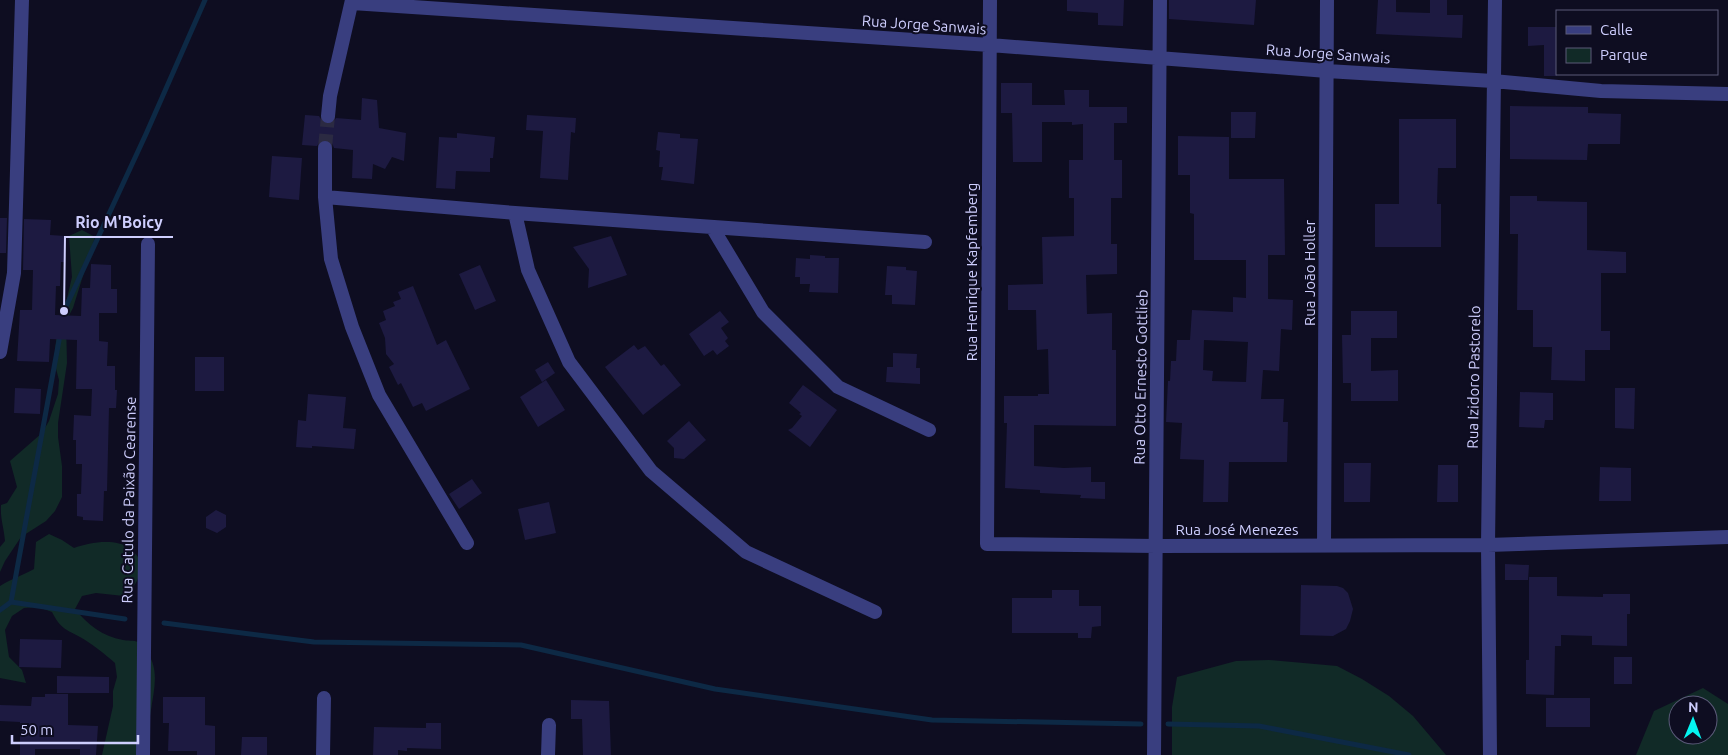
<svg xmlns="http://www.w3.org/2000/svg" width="1728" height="755" font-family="Ubuntu,sans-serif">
	<rect width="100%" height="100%" fill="#0e0d21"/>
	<path fill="#112a27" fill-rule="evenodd" d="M82,230l13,7 -22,71 -7,13 1,42 -9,60v14l4,29v31l-7,14 -9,10 -25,16 -16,24 -5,11v-25l5,-6c-1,-13 -5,-23 -4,-36l6,-2 10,-16 -7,-26 32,-28 7,-12 9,-27 1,-14 -4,-15v-15l3,-27 6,-12 8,-34 -3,-41z
		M49,534l13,6 12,8c16,-6 41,-10 56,0 4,3 7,8 10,12 0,18 -2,24 -16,36l-28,-3 -14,3 -7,13c13,16 27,27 48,31 4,1 11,0 15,2 2,1 4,4 5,6 18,17 11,41 8,62 -3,19 -3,27 -10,45h-39l11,-49v-15l4,-14 -2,-14c-9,-8 -24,-20 -35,-26 -15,-8 -20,-9 -28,-25l-14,-5 -14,1 -12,8 -7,14 4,27 13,13 4,13 -26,-5v-92c11,-7 23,-11 34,-17l2,-27z
		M1269,660l68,6 25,13 27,17 24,20 33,39h-274v-48l5,-30 59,-16z
		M1703,688l25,16v51h-92l18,-44zM1678,705h30v30h-30z"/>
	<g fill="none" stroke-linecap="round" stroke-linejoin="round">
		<path stroke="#0d2945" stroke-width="5" d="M62,321l2,-10 82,-177 59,-134
			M11,602l114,17
			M0,610l11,-8 49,-267
			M164,623l150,19 207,3 194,44 217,31 209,4
			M1168,724l91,2 150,29"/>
	</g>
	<path fill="#1d1a41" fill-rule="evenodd" d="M1067,0h57l-1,26 -25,-1v-12l-31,-2z
		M1169,0h87l-2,25 -85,-6z
		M1378,0h18v12l34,1v-13h17v15h16l-1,23 -86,-4z
		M1528,27h29v49h-13v-31l-16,1z
		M1001,83h31v22h33l-1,-15h25v17h38v16h-13v37h8v38h-11v46h6v30l-31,1 1,39 25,-1v37h4v76l-82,-1v41l30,2 27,-1v15h14v17l-25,-1 1,-3 -41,-2v-3l-35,-2 2,-65h-3v-27h34v-2h11l-1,-45 -11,1 -1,-40h-28v-25l35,-1 -1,-47 32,-1v-38h-5v-38h14v-36l-11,1v-3h-30v40h-29l-1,-49h-11z
		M362,98l15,2 2,28 27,5 -2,28 -12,-4 -7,12 -12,-5 -1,15 -20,-1 1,-28 -19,-2 -2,-5 -7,-4 -5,2 -3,5 -15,-1 3,-30 14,1 4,7 4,2 5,-1 4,-6 25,2z
		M1510,106l78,1v6l33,1 -1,30h-32l-1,16 -77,-1z
		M1231,112h25l-1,26h-24z
		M527,115l49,3 -1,15 -4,-1 -3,48 -28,-2 3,-47 -17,-1z
		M1399,119h57v49h-18l-1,36h4v43h-66v-43h24z
		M658,132l22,2v4l18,1 -4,45 -33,-4 2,-13h-4l1,-16 -4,-1z
		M457,133l38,4 -2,21h-3v14l-34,-1 -1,18 -19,-1 3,-51 18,1z
		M1178,136l51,1v42h55l1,76h-17v44l25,1 -1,30 -11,-1 -2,42 -16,-1 -2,29h23l-1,23h5l-1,40h-58l-1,40h-25l1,-42 -24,-1 2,-36 -16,-1 2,-41h2l1,-20h5l1,-21h13l2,-30 41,2v-15l13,1v-38h-52v-46l-4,-1v-38h-12zM1204,340l44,2 -2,40 -34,-1 1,-10 -10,-1z
		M272,156l30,2 -3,42 -30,-3z
		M1510,196h27v5l50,1v48l39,2v21h-25v58h9v19h-25v31l-34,-1 1,-33h-19v-37h-16l1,-76h-8z
		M0,218h7l-1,35h-6z
		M24,219l27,1 -1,15 15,1 -1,26h-3l-1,24h-4l-1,29 26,1 1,-28h8l1,-24 20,1v24h6v24h-18v28l9,1 -1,24h8v24h2l-1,18h-7l-2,83h-3l-1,30 -20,-1v-3l-6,-1v-22h4l1,-30h-6v-24h-3l1,-25 17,1 1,-27h-16l1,-49 -27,-1 -1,23 -32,-1 3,-51h12l1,-40h-10z
		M611,236l16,39 -39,13 1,-19 -16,-22z
		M810,255l15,1v2h14l-1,35 -29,-1 1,-8h-10v-7h-5l1,-19 14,1z
		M480,265l16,36 -21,9 -16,-36z
		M887,266l19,1v3l11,1 -2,34 -23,-1v-9h-7z
		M413,286l24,59 9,-5 24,49 -44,22 -4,-8 -9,4 -12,-24 -3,2 -9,-18 5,-3 -8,-10 -1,-16 -6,-15 7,-3 -3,-9 12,-5 -2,-4 8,-3 -3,-7z
		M720,311l9,11 -8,6 7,10 -3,3 4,5 -12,9 -4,-5 -9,6 -15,-22z
		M1351,311h46v27h-26v33l27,-1v31h-47v-18h-8l-1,-48h9z
		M634,345l4,5 7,-4 16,20 3,-2 17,21 -38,30 -38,-48z
		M893,353l24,1 -1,14h4v16l-34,-2 1,-15h6z
		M195,357h29v34h-29z
		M548,362l7,11 -13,9 -7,-12z
		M546,380l19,30 -27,17 -18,-30z
		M803,385l34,25 -27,37 -22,-17 4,-2 10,-12 -3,-2 2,-1 -12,-10z
		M15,388l26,1 -1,25 -26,-1z
		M1615,388h20l-1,41 -19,-1z
		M1520,392l33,1v27h-8l-1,8 -25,-1z
		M308,394l38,3 -3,31 13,1 -2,20 -42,-3v2l-16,-1 2,-27 8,1z
		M689,421l17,19 -22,19 -10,-1v-10l-7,-7z
		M1344,463h27l-1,39h-26z
		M1438,465h20v37h-21z
		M1600,467l31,1v33h-32z
		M472,479l10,14 -23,16 -10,-15z
		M549,502l7,31 -31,7 -7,-31z
		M216,510l10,5v12l-9,6 -11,-5v-11z
		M1505,564l24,1 -1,15h-23z
		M1529,577h28v19l46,1v-3h27v20h-3v32l-35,-1v-9l-31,-1v11h-6l-1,49 -28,-1v-34h3z
		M1301,585l36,1 6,2 5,5 5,16 -3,12 -4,8 -13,7 -33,-1z
		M1052,590h27v16h22v20l-9,1 -1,11h-13v-5h-66v-35h40z
		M20,639l42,1 -1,28 -42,-1z
		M1614,657h18v27h-18z
		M57,676l52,1v16h-52z
		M45,694h23v31l30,1 -2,29h-16v-6h-45v6h-15v-33l-20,-1v-16l31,1 1,-9h13z
		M163,697h42v28l10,1v29h-18v-4h-29l1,-28h-6z
		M1546,698h44v29h-44z
		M571,700l38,1 2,54h-28l-1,-36h-11z
		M426,723h15v26l-34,-1v3l-9,-1v5h-25l1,-28 52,1z
		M242,737h25v18h-26z"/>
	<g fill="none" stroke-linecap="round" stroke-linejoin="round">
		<path stroke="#2b2a42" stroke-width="14" stroke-dasharray="14 7" stroke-linecap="butt" d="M325,148l3,-32"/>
		<path stroke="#393e7f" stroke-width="14" d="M990,0l-3,544 169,2 332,-1 240,-8
			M352,3l638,42 337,26 166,10 108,10 127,3
			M328,116l2,-20 22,-96
			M325,148v49l6,62 21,68 27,68 88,148
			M325,197l190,16 410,29
			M515,213l13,57 41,92 82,109 95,81 129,60
			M712,227l51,85 75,75 91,43
			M0,352l14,-79 8,-273
			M1324,545l3,-545
			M143,755l5,-511
			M323,755l1,-57
			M548,755l1,-30
			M1154,755l6,-755
			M1490,755l-2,-210 7,-545"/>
	</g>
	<g text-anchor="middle" stroke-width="4" stroke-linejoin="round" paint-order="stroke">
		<g font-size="15" fill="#cecefe" stroke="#0e0d21">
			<text transform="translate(924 25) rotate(4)" y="5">Rua Jorge Sanwais</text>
			<text transform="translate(1328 54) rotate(4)" y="5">Rua Jorge Sanwais</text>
			<text transform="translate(972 272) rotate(-90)" y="5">Rua Henrique Kapfemberg</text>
			<text transform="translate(1310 273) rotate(-90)" y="5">Rua João Holler</text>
			<text transform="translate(1141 377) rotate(-89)" y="5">Rua Otto Ernesto Gottlieb</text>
			<text transform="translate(1474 377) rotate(-89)" y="5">Rua Izidoro Pastorelo</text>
			<text transform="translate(129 500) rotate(-89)" y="5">Rua Catulo da Paixão Cearense</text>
			<text x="1237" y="535">Rua José Menezes</text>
		</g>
	</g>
	<path fill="none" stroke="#cecefe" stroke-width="2" d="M64 311L65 237H173"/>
	<circle fill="#cecefe" stroke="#0e0d21" stroke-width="2" cx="64" cy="311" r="5"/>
	<g font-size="16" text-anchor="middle" font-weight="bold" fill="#cecefe" stroke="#0e0d21" stroke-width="4" stroke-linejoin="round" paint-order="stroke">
		<text x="119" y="228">Rio M'Boicy</text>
	</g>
	<rect x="1556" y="10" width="162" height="65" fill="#0e0d21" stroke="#5b5a79"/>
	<rect x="1566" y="26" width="25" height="8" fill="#393e7f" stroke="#5b5a79"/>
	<text x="1600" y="35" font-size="15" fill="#cecefe">Calle</text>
	<rect x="1566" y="48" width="25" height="15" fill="#112a27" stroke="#5b5a79"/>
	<text x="1600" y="60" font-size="15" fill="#cecefe">Parque</text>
	<g transform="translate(1693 720) rotate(1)"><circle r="24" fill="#0e0d21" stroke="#5b5a79"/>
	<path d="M0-4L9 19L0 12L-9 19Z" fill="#04f4f0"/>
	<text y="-8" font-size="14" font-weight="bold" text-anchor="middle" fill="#cecefe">N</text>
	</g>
	<path d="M12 735v8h126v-8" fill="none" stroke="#cecefe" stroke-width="2.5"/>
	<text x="20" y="735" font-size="15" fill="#cecefe" stroke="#0e0d21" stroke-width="4" paint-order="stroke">50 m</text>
</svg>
